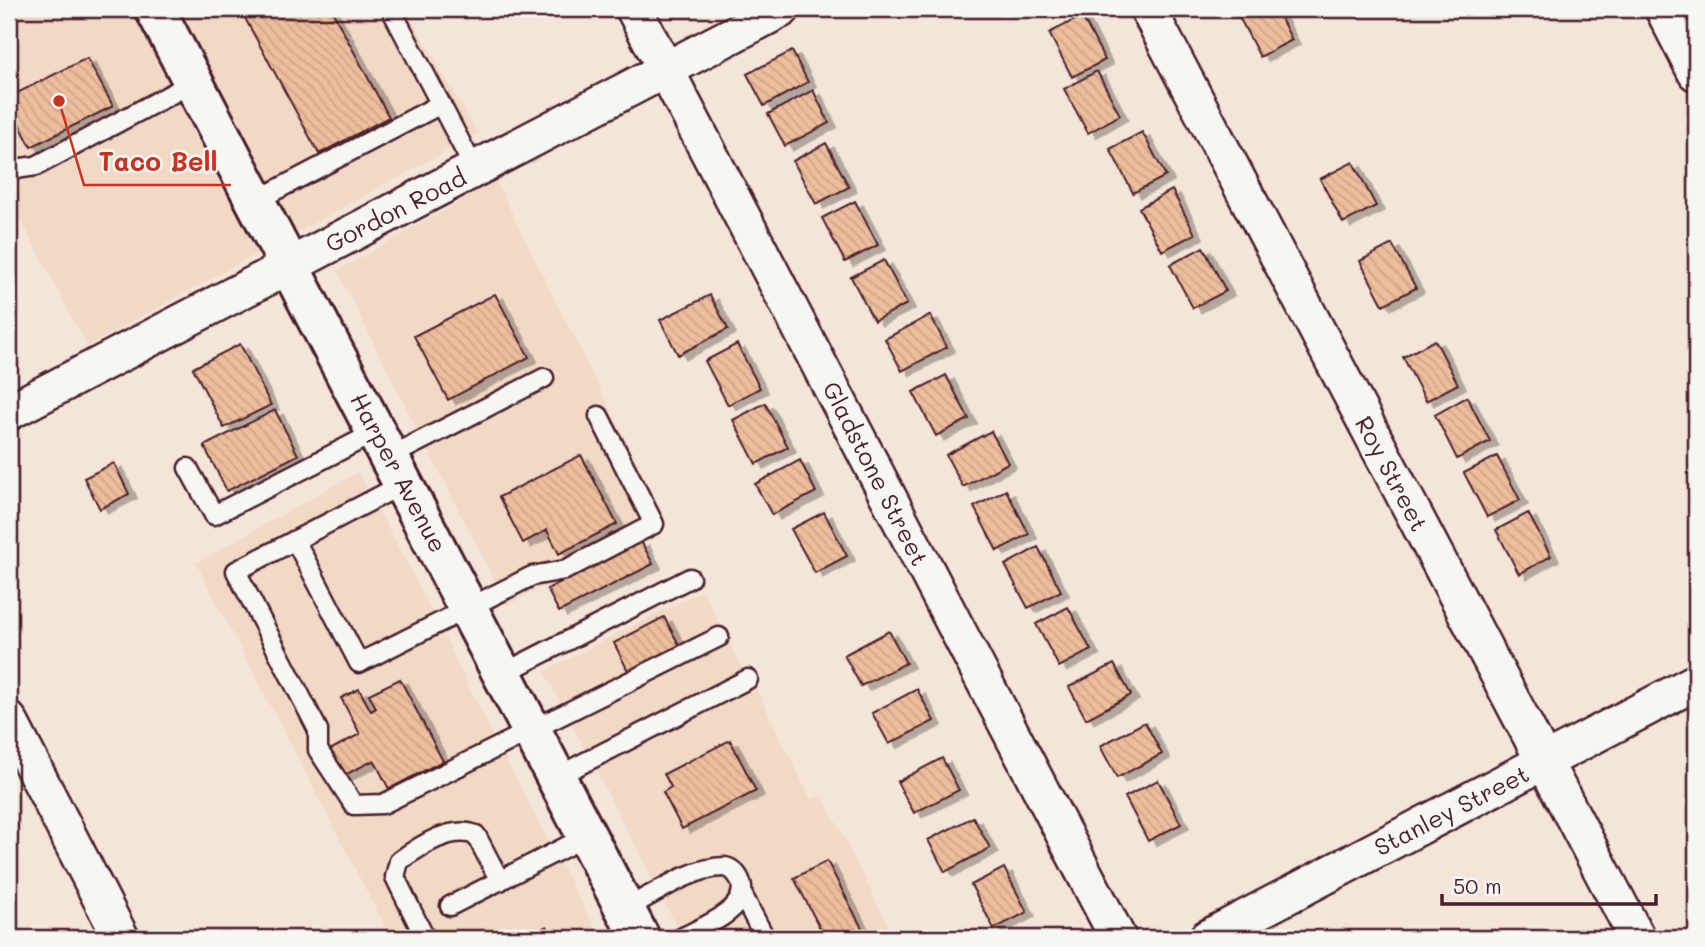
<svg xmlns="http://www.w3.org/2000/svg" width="1705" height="947" font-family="Mali,sans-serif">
	<defs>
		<pattern id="building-back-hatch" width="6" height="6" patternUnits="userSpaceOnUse" patternTransform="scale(1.75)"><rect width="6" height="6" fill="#edbe9d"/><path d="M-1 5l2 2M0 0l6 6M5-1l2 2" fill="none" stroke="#cda387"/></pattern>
		<filter id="shadow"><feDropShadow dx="8" dy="4.5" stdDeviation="0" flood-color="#0004"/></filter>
	</defs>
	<rect width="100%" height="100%" fill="#f3e5d8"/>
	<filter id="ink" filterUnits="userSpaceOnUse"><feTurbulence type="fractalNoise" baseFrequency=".0143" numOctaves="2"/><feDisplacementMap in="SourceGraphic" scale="14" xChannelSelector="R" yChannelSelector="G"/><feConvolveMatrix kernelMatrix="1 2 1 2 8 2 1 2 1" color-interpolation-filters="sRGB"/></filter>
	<g filter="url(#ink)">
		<path fill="#f1d9c6" d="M9,9h397l72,125 -391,212 -78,-149z
			M496,181l171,342 -160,82 -170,-334z
			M358,472l71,133 60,123 111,210h-209l-195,-375z
			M703,590l41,82 9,10 58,118 11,-5 73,143h-212l-139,-267z"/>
		<path fill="url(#building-back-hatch)" stroke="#4a1f2b" stroke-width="2" filter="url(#shadow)" d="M240,9h91l58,108 -70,37z
			M1245,9h31l16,31 -32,17 -23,-44z
			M1082,16l23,44 -33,17 -23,-44z
			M792,51l16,31 -44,24 -17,-32z
			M87,58l26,48 -82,41 -22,-43v-7z
			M1097,71l23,44 -32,18 -24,-44z
			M813,90l16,33 -44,23 -17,-32z
			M1142,132l24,44 -33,17 -23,-44z
			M826,143l23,44 -33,17 -23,-43z
			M1353,162l23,44 -33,17 -23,-44z
			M1172,190l23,44 -33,17 -23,-43z
			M855,201l23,44 -33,17 -23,-44z
			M1392,244l24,44 -33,17 -23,-44z
			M1203,247l23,44 -33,17 -23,-43z
			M884,260l23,44 -33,17 -23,-44z
			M495,294l34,63 -81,43 -34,-64z
			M710,295l18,34 -50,26 -18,-35z
			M930,315l17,32 -45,24 -17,-32z
			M1435,340l23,44 -32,17 -23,-44z
			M240,344l31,61 -47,23 -31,-60z
			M737,344l23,44 -32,17 -23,-44z
			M946,375l23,44 -33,17 -23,-44z
			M1467,397l23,44 -33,18 -22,-44z
			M765,403l23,44 -32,17 -23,-44z
			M275,410l23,45 -71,36 -23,-45z
			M991,431l17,32 -45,24 -17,-32z
			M581,455l36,69 -58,30 -12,-24 -24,13 -24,-46z
			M1497,456l23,44 -33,17 -23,-44z
			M800,460l16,32 -44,23 -17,-31z
			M114,463l15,31 -29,15 -16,-31z
			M1006,490l23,44 -32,17 -23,-44z
			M824,512l23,44 -32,17 -24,-44z
			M1528,513l23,43 -32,18 -23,-44z
			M641,541l12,23 -94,48 -12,-23z
			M1038,547l23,44 -33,17 -23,-43z
			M1068,607l23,43 -32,17 -23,-43z
			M664,617l18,33 -51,27 -17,-34z
			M889,631l17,32 -45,23 -17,-31z
			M1114,664l17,31 -45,24 -17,-32z
			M400,679l43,82 -54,28 -15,-29 -35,18 -13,-26 34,-18 -19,-36 18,-9 12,22 5,-3 -7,-14z
			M917,689l17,32 -45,23 -17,-31z
			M1145,722l17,32 -45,24 -17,-32z
			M730,740l26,51 -74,38 -19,-37 8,-5 -7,-13z
			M942,758l17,32 -45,23 -17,-31z
			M1158,780l23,44 -33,17 -23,-44z
			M973,817l17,31 -45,24 -17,-32z
			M827,861l40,77h-42l-31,-60z
			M1004,868l23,44 -33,17 -23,-44z
			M547,926l6,12h-29z"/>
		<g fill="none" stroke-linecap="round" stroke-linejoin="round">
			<defs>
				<path id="lane" d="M391,9l84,161
					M9,170l27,-4 156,-83
					M255,201l186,-97
					M389,457l155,-79
					M188,468l26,47 162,-83
					M403,484l-167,87 82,159v20l36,55 29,-1 336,-167
					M295,540l64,123 173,-87 33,-6 89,-46 -55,-108
					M502,674l188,-96
					M556,777l192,-98
					M742,894l23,44
					M450,906l137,-70
					M625,909c28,-14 66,-42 99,-42 6,0 13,6 16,13 13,29 -40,48 -59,58
					M425,938l-30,-61 4,-16c21,-15 52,-36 77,-26l24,46"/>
				<path id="street" d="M634,9l484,929
					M1148,9l489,929
					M1663,9l33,64
					M9,412l773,-403
					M9,720l112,218
					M1207,938l489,-256"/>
				<path id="secondary" d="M155,9l485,929"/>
			</defs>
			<use href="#lane" stroke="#4a1f2b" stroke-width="23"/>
			<use href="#street" stroke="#4a1f2b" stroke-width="40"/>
			<use href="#secondary" stroke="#4a1f2b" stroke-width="44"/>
			<use href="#lane" stroke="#f6f6f2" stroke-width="18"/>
			<use href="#street" stroke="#f6f6f2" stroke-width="35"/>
			<use href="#secondary" stroke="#f6f6f2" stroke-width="38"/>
		</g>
	</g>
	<g text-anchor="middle" stroke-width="5" stroke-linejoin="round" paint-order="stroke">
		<g font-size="24" fill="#4a1f2b" stroke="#f6f6f2">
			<text transform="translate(396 211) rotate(-27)" y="8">Gordon Road</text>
			<text transform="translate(398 473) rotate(62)" y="8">Harper Avenue</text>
			<text transform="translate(875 474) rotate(63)" y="8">Gladstone Street</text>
			<text transform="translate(1391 474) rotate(62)" y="8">Roy Street</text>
			<text transform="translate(1452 811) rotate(-27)" y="8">Stanley Street</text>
		</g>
	</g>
	<path fill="none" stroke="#c8321e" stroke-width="2.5" d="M59 101L84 185H231"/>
	<circle fill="#c8321e" stroke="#f6f6f2" stroke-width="2.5" cx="59" cy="101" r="7"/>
	<g font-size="26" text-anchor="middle" font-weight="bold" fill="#c8321e" stroke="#f6f6f2" stroke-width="5" stroke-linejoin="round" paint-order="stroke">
		<text x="158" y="171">Taco Bell</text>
	</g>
	<rect width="1705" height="947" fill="none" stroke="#f6f6f2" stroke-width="35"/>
	<rect x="18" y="18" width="1670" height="912" fill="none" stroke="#4a1f2b" stroke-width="2.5" filter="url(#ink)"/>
	<path d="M1442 894v10h214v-10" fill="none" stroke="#4a1f2b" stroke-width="3.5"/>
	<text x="1453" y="894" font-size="21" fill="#4a1f2b" stroke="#f6f6f2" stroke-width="5" paint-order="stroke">50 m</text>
</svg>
